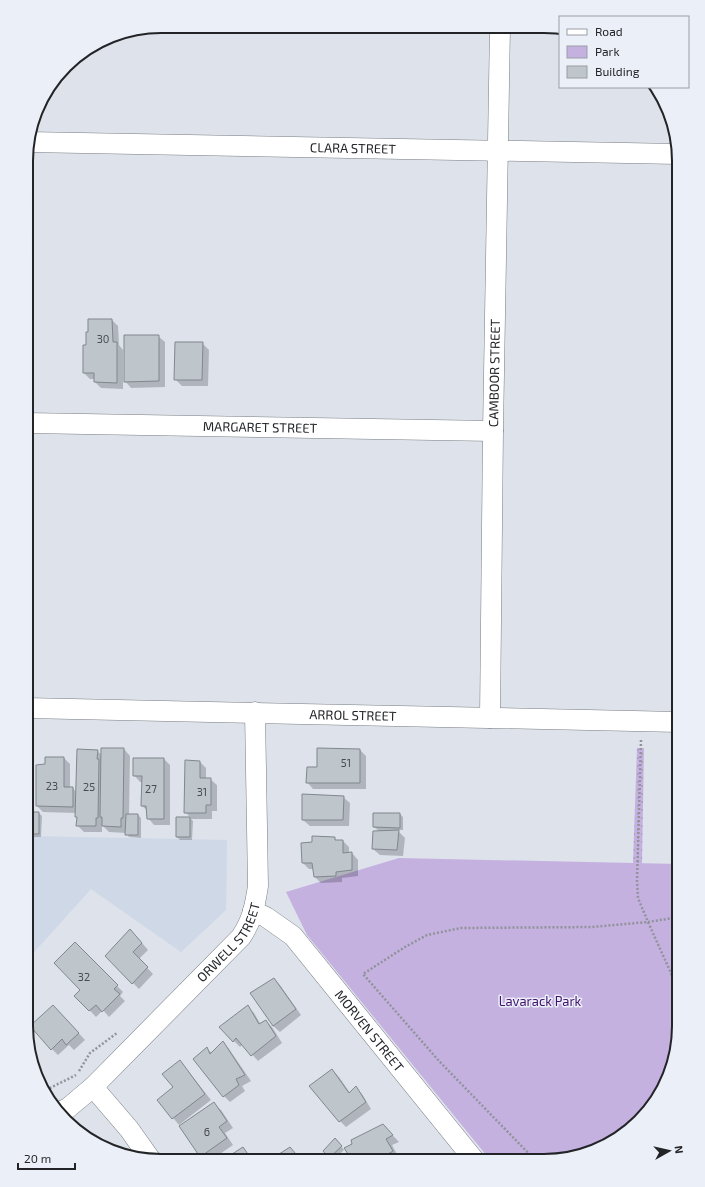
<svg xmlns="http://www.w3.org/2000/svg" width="705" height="1187" font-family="'Exo 2',sans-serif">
	<defs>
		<pattern id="grass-dots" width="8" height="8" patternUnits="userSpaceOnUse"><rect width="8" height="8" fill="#c4b1e0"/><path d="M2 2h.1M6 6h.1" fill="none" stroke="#a898c0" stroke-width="1.8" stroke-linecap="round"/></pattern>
	</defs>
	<rect width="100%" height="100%" fill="#dde2eb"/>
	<path fill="#cfd8e7" d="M26,836l201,4 -1,70 -45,42 -90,-63 -65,72z"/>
	<path fill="url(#grass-dots)" d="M637,748h7l-2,115h-9z"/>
	<path fill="#c4b1e0" d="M399,858l280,6v171l-7,35 -21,38 -55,43 -52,10h-53l-184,-226 -21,-43z"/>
	<path fill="#0003" d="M89,320h23l6,6 1,19 4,5v39l-22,-1 -6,-6v-3h-5l-6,-6z
		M158,336l7,6v45l-34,1 -6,-7z
		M202,343l7,7 -1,36h-26l-7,-7z
		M124,749l6,7 -1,59h9l3,3v20l-12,-1 -3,-4 -17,-1 -7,-7v7h-18l-7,-7 1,-7 -2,-2v-3l-33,-1 -6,-6v-40l9,-1 18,-7 6,6v24h3l3,4 21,-41 5,4z
		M360,750l6,6v33h-53l-6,-7 11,-14z
		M164,759l6,6v60h-16l-6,-7v-7l-6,-5 1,-24h-3l-6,-7z
		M200,762l6,6v11h4l7,6v26h-5v8h-21l2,2 -1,19h-12l-3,-3v-19h14l-6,-6z
		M343,797l7,6 -1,23h-39l-7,-6z
		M39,813l3,3 -1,21h-11l-3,-3z
		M400,814l3,3v13h-6l8,8 -2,18 -23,-1 -7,-6 6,-18 -5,-4z
		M334,838l3,3h6l6,6v7l3,-1 6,7v16l-16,2v4l-21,1 -6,-6 -1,-8h-5l-6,-6 10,-21z
		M137,937l11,13 -9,9 14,15 -14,15 -33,-33z
		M75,943l48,49 -3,4 5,5 -16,16 -6,-7 -7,7 -20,-21 6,-6z
		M274,979l6,6 21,30 -21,17 -7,-6z
		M247,1007l7,6 7,12 5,-4 6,6 10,16 -24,18 -15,-17 -3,3 -20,-20z
		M60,1013l25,27 -11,10 -5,-5 -11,10 -6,-6z
		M223,1042l6,7 22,32 -9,5 3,5 -15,11 -6,-6 -17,-47 5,4z
		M180,1061l31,39 -32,25 -21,-25 16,-12z
		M332,1070l7,7 11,16 6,-5 6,6 9,15 -25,18 -6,-6z
		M214,1104l7,6 12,18 -8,5 8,12 -22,15h-7l-24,-33z
		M383,1125l16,17 -7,3 7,13 -5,3 -41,-1 -7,-11z
		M338,1142l6,8 -11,10 -9,-9z
		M242,1148l11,12h-29z
		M414,1158l2,3h-7z"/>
	<path fill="#bec6cc" stroke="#80878d" d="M88,319h24l1,23h4v41l-23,-1v-9h-11v-28h3v-13h2z
		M124,335h35v46l-35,1z
		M175,342h28l-1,38h-28z
		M101,748h23l-1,70h-2v9l-19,-1v-9h-2z
		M317,748l43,1v34h-54l1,-16h10z
		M77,749l21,1 -1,9h2l-1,59h-2v8h-20l1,-9h-2z
		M45,757h19v30h9v20l-37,-1v-41l9,-1z
		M133,758h31v61h-17l-1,-13h-5l1,-30h-9z
		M185,760l15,1v17h11v27h-5v8h-22z
		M302,794l42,2 -1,24h-41z
		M26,812h13v22h-13z
		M373,813h27v15l-27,-1z
		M126,814h12v21h-13z
		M176,817h14v20h-14z
		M399,830l-2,20 -25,-1 1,-18z
		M312,836l23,1v3h8v13l9,-1v18l-16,2v4l-22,1 -2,-14h-10l-1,-20 11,-1z
		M130,929l12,14 -9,9 15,15 -16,17 -27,-28z
		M75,942l43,43 -4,4 6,5 -18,18 -6,-7 -7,6 -15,-15 6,-6 -26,-27z
		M274,978l22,31 -23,17 -23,-33z
		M53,1005l26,28 -13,12 -4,-6 -11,11 -21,-24z
		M248,1005l11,19 7,-4 10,16 -25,20 -15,-18 -3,4 -14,-15z
		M223,1041l22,34 -9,4 3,6 -16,12 -30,-38 14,-12 3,7z
		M180,1060l25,34 -33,25 -15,-19 16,-13 -11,-13z
		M332,1069l17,24 7,-7 10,16 -27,20 -30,-36z
		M214,1102l13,19 -8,6 8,11 -27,19 -21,-31z
		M383,1124l10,11 -7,4 7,12 -16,10 -25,-1 -8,-12 8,-4 -1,-4z
		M335,1138l7,8 -13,12 -6,-7z
		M243,1147l9,13h-29z
		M290,1147l11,13h-26l-2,-2z"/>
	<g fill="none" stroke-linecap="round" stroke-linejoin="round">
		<defs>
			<g id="minor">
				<path id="s1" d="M28,142l650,12"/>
				<path id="s2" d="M27,423l466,8"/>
				<path id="s3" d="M26,708l653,14"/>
				<path id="s4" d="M490,718l3,-287 7,-404"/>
				<path id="s5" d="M253,911l13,6 27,19 182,225"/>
				<path d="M93,1087l36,42 22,31"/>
				<path id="s6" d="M62,1111l6,-3 25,-21 148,-150c11,-16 14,-31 17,-51l-3,-174"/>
			</g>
		</defs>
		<use href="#minor" stroke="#797d84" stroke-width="21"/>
		<path stroke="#90939a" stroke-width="2.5" stroke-dasharray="2 2" stroke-linecap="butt" d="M641,740l-4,141 1,17 10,24 31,-5
			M79,1071l11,-18 27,-20
			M46,1090l30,-15
			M536,1161l-97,-100 -76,-87 42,-27 22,-12 34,-7 131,-1 56,-5 31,69"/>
		<use href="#minor" stroke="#fff" stroke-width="20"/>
	</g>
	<g text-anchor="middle" stroke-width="3" stroke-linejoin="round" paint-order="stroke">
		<g font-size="11" fill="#4a4c50">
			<text x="103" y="343">30</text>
			<text x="346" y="767">51</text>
			<text x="52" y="790">23</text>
			<text x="89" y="791">25</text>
			<text x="151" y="793">27</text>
			<text x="202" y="796">31</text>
			<text x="84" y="981">32</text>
			<text x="207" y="1136">6</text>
		</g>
		<g font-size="13" fill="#232427" stroke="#ebeff8">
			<text dy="5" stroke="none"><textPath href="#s1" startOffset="325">CLARA STREET</textPath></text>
			<text dy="5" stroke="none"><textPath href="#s4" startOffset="345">CAMBOOR STREET</textPath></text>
			<text dy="5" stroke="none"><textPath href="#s2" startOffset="233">MARGARET STREET</textPath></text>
			<text dy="5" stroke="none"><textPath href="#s3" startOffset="327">ARROL STREET</textPath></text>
			<text dy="5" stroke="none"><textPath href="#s6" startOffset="239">ORWELL STREET</textPath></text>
			<text dy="5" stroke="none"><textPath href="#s5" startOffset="169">MORVEN STREET</textPath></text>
		</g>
		<g font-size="13" fill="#42106b" stroke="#ebeff8">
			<text x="540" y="1006">Lavarack Park</text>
		</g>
	</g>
	<path d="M0 0H705V1187H0ZM161 33H544A128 128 0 0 1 672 161V1026A128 128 0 0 1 544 1154H161A128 128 0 0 1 33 1026V161A128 128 0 0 1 161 33Z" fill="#ebeff8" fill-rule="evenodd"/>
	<path fill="none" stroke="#232427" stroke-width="2" d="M161 33H544A128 128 0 0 1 672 161V1026A128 128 0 0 1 544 1154H161A128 128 0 0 1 33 1026V161A128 128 0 0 1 161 33Z"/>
	<rect x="559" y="16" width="130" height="72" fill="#ebeff8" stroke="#9b9ea4"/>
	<rect x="567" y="29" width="20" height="6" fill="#ffffff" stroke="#9b9ea4"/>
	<text x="595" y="36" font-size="12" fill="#232427">Road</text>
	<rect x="567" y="46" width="20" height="12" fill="#c4b1e0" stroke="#9b9ea4"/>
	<text x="595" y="56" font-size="12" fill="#232427">Park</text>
	<rect x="567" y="66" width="20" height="12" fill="#bec6cc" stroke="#9b9ea4"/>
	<text x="595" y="76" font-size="12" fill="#232427">Building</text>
	<g transform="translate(669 1151) rotate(82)" stroke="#ebeff8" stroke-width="3" paint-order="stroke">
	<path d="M0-3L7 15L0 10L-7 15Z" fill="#232427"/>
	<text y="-6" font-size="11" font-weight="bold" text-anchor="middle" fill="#232427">N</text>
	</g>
	<path d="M18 1163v6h57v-6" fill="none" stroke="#232427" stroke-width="2"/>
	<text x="24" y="1163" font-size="12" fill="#232427" stroke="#ebeff8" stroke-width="3" paint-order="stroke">20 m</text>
</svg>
